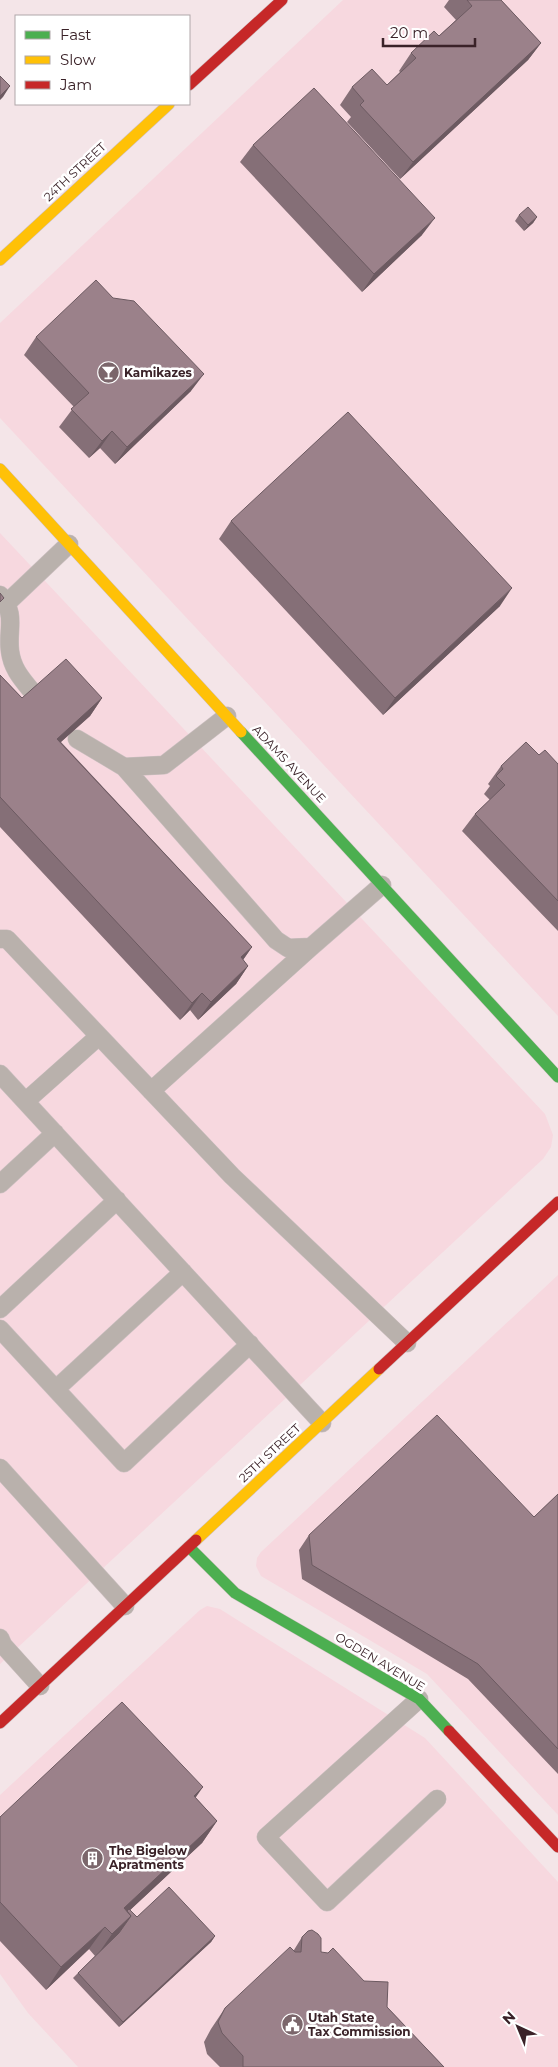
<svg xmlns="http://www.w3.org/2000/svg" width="558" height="2067" font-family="Montserrat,sans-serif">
	<rect width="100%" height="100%" fill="#f4e5e8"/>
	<path fill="#f7d8df" d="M343,0h215v1016l-558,-598v-95z
		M0,533l545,581 8,21 -2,12 -8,12 -543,505z
		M558,1275v540l-131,-141 -166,-98 -5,-10 1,-8 4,-6z
		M207,1606l13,3 205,129 133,144v185h-480l-50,-54 -28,-39v-179l200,-185z"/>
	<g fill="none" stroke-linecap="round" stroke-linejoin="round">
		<defs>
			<path id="lane" d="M0,595c17,20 7,34 10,56 2,16 10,26 20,38
				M7,603l62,-59
				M77,739l47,28 40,-2 63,-49
				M124,767l152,173 12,8 23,-1 71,-62
				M0,939h7l225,237 175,167
				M0,1074l322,349
				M151,1091l160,-144
				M26,1101l73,-65
				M0,1184l55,-51
				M0,1309l117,-109
				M0,1329l124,134 126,-119
				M56,1389l127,-117
				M0,1468l125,138
				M0,1638l3,7 37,41
				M419,1699l-153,138 61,65 110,-103"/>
			<path id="fast" d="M241,732l317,345
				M189,1547l46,46 184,106 30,32"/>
			<path id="slow" d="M0,260l169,-156
				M0,469l241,263
				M196,1540l183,-171"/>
			<path id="jam" d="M189,85l93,-85
				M379,1369l179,-167
				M0,1723l196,-183
				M449,1731l109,116"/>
		</defs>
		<use href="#lane" stroke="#cdc0c2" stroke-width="19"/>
		<use href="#fast" stroke="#cdc0c2" stroke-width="12"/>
		<use href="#slow" stroke="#cdc0c2" stroke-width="12"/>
		<use href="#jam" stroke="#cdc0c2" stroke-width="12"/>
		<use href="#lane" stroke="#b9b1ac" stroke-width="18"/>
		<use href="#fast" stroke="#4caf50" stroke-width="11"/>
		<use href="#slow" stroke="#ffc107" stroke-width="11"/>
		<use href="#jam" stroke="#c62828" stroke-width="11"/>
	</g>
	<path fill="#856f77" d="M449,0h52l40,43 -13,17 -128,119 -53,-57 4,-5 -11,-12 12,-18 35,-2 13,-13 -1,-1 12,-18 28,-17 17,-16 -12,-13z
		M253,145l169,90 -60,57 -122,-130z
		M519,215l18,2 -4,6 -9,8 -9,-10z
		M36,337l155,54 -76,73 -15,-16 -11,10 -30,-31 15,-20 -50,-52z
		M231,521l269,85 -117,109 -164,-176z
		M0,675l22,23h80l-12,18 -29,26 191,205 -9,13 5,6 -12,18 -38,36 -8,-10 -10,10 -180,-193z
		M539,755l19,9v167l-96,-100 13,-17 15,-14 -6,-6 6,-8 -2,-2 13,-18z
		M558,1494v280l-90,-95 -166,-100 -3,-29 10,-15 225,-18z
		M196,1798l21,23 -15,22 -72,67 7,7 78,19 -4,6 -92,85 -46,-49 22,-22 -6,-7 -43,41 -46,-49v-124z
		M302,1937l85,70 57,60h-224l-13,-13 -3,-12 7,-13 14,-21 69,-58z"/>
	<path fill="#6c5a61" d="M541,43l-13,17 -128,119 13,-17z
		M10,86l-7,11 -3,3v-4z
		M537,217l-4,6 -9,8 4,-6z
		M435,218l-13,17 -60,57 12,-18z
		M204,374l-13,17 -76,73 12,-17z
		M112,431l-12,17 -11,10 13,-17z
		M512,588l-12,18 -117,109 12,-17z
		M102,698l-12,18 -45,40 12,-17z
		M252,947l-12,17 1,-7z
		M248,966l-12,18 -38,36 13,-18z
		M202,993l-12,17 -10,10 12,-17z
		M203,1787l-16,23 7,-14z
		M217,1821l-15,22 -89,83 11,-18z
		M131,1916l-16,23 -19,18 16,-23z
		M105,1927l-16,22 -43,41 15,-23z
		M215,1936l-4,6 -92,85 4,-5z"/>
	<path fill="#9b818a" stroke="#6c5a61" d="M467,0h34l40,43 -128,119 -53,-57 4,-4 -12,-14 20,-18 15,16 29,-27 -5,-5 23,-22 5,5 33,-30z
		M0,76l10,10 -10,10z
		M314,88l121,130 -61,56 -121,-129z
		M528,207l9,10 -9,8 -9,-10z
		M96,280l17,18 21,3 70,73 -77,73 -15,-16 -10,10 -31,-32 18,-16 -53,-56z
		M348,412l164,176 -117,110 -164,-177z
		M0,593l4,5 -4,4z
		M66,659l36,39 -45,41 195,208 -11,10 7,9 -37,36 -9,-9 -10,10 -192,-206v-122l22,23z
		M526,742l13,13 6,-5 13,14v137l-83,-87 30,-29 -9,-9 7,-7 -2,-3z
		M437,1415l97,102 24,-23v255l-80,-85 -166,-99 -3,-30z
		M122,1702l81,85 -9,9 23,25 -93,87 7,8 -19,18 -7,-7 -44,40 -61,-65v-85z
		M169,1887l46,49 -92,86 -45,-49 41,-40 12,-17 -4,-5 2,-2 8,8z
		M312,1930l6,4 3,4v14l7,1 5,-5 31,33 24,1 -1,25 57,60h-201v-11l-21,-23 -4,-11 7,-14 65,-61 5,5h6l1,-15 6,-6z"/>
	<defs>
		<symbol id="bar-disc" viewBox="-11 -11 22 22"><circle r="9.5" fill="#7b666b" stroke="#fff"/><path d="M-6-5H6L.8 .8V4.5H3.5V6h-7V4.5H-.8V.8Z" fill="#fff"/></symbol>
		<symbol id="building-disc" viewBox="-11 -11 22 22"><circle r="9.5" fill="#7b666b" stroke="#fff"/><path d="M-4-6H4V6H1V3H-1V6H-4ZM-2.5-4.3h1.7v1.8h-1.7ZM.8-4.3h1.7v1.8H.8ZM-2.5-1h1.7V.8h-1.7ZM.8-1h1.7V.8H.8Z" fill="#fff"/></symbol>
		<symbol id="civic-disc" viewBox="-11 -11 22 22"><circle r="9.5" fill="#7b666b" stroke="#fff"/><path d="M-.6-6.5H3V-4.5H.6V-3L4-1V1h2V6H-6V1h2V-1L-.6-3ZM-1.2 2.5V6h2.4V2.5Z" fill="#fff"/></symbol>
	</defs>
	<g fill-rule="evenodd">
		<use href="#bar-disc" x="96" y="360" width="25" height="25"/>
		<use href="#building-disc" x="80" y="1846" width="25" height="25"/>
		<use href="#civic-disc" x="280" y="2012" width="25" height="25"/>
	</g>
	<g text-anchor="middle" stroke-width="5" stroke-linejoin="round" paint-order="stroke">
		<g font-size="12" fill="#3a2228" stroke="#fff">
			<text transform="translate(75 172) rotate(-43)" y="4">24TH STREET</text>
			<text transform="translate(289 764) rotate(47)" y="4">ADAMS AVENUE</text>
			<text transform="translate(270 1453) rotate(-43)" y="4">25TH STREET</text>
			<text transform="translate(380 1662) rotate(31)" y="4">OGDEN AVENUE</text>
		</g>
		<g font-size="12" font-weight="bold" fill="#3a2228" stroke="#fff" text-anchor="start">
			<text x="124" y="377">Kamikazes</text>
			<text x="109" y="1855">The Bigelow<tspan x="109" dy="14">Apratments</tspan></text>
			<text x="308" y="2022">Utah State<tspan x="308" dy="14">Tax Commission</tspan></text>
		</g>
	</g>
	<rect x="15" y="15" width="175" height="90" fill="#ffffff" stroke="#b0a7a9"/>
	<rect x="25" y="31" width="25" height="8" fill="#4caf50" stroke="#b0a7a9"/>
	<text x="60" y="40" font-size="15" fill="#3a2228">Fast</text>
	<rect x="25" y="56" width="25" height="8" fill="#ffc107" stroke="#b0a7a9"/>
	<text x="60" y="65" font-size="15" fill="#3a2228">Slow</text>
	<rect x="25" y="81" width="25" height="8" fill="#c62828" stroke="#b0a7a9"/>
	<text x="60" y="90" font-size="15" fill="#3a2228">Jam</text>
	<g transform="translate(518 2027) rotate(316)" stroke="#ffffff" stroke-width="4" paint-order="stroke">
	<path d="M0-4L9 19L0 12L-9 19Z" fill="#3a2228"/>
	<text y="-8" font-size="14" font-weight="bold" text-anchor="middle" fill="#3a2228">N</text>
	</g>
	<path d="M383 38v8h92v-8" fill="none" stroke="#3a2228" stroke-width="2.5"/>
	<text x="390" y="38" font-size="15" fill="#3a2228" stroke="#ffffff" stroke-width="4" paint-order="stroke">20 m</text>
</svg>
